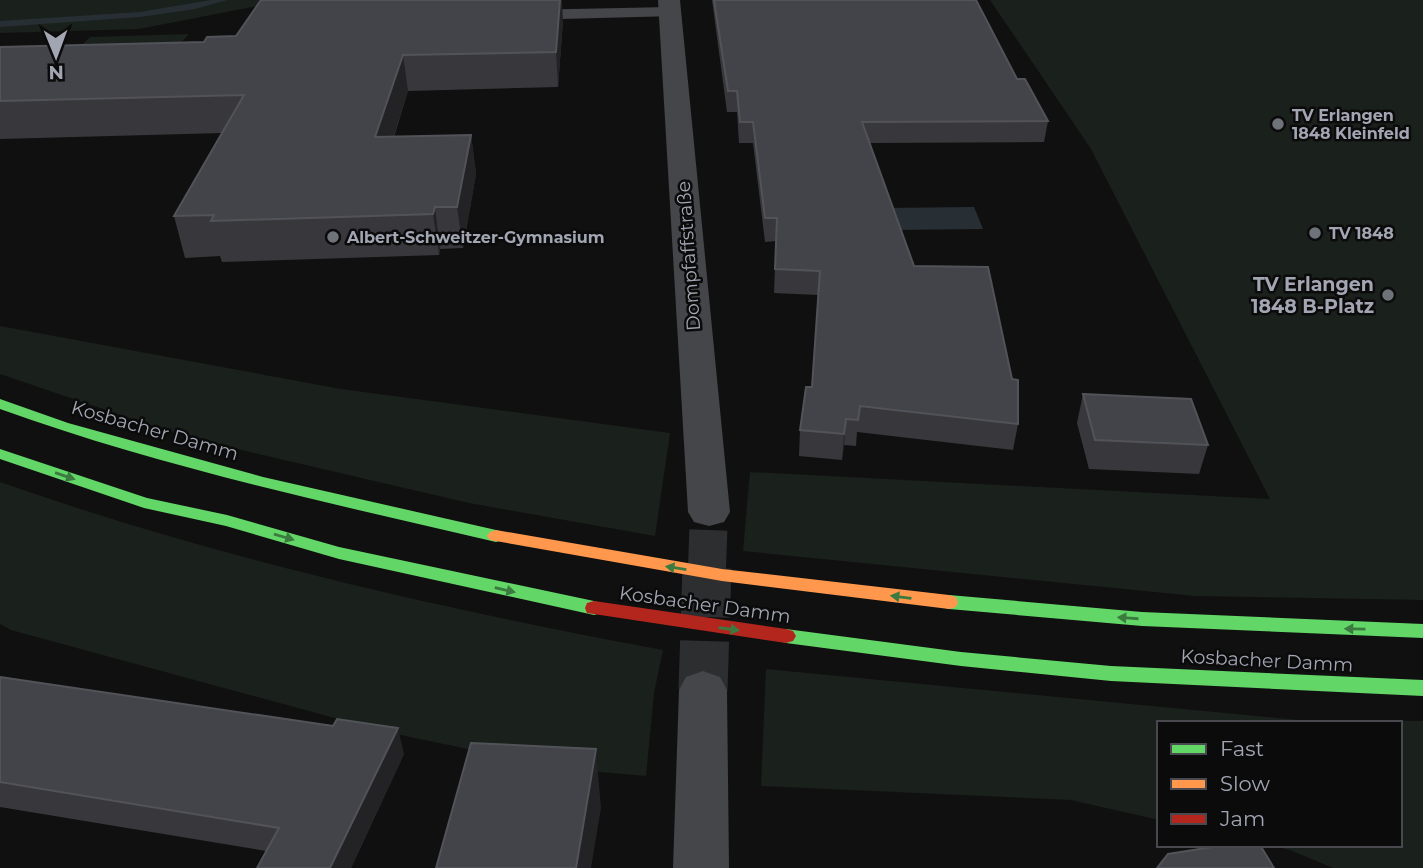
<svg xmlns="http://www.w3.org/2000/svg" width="1423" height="868" font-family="Montserrat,sans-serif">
	<rect width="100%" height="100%" fill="#101010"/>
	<path fill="#1a201b" d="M0,0h288l-149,29 -139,4z
		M990,0h433v600l-228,-4 -452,-45 7,-79 520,27 -179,-350z
		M189,34l-18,20 -101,2 20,-19z
		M0,326l341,63 329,44 -15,103 -186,-33 -215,-50 -92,-24 -162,-55z
		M0,482c216,76 438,126 663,168l-9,43 -8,83 -81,-7 -179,-37 -375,-102 -11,-6z
		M766,669l532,51 125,1v147h-90l-43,-18 -20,-5h130v-122h-241v97l-88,-20 -310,-14z"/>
	<path fill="#272f35" d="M974,207l9,22 -92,1 -6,-22z"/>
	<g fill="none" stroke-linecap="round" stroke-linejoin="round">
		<path fill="#272f35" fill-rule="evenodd" d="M211,0h16l-32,9 -55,8 -140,10v-6l140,-9z"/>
		<path stroke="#2d2e30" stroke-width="38" stroke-dasharray="38 19" stroke-linecap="butt" d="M707,568l2,-56"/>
		<path stroke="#2d2e30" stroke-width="49" stroke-dasharray="49 24" stroke-linecap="butt" d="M703,690l4,-123"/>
		<path fill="#454649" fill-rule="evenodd" d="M670,7l6,1 2,4 -2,4 -153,4 -8,-5 8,-5z"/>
		<path fill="#454649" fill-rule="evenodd" d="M658,0h22l50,512 -6,10 -15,4 -15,-4 -6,-10z
			M703,671l17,6 7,13 2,178h-56l6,-178 7,-13z"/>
		<path fill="#63d668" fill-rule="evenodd" d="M0,399l68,24 195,54 233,53 6,2 3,4 -3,4 -6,2c-167,-39 -335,-75 -496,-133z
			M0,449l147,49 80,17 112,32 255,54 7,2 2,5 -2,5 -7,2 -255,-56 -113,-33 -82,-18 -144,-49z
			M949,595l193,17 281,12v14l-281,-12 -193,-17 -7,-2 -2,-5 2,-5z
			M786,629l175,23 150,14 312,14v16l-312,-15 -150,-15 -175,-23 -7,-2 -3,-5 3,-5z"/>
		<path fill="#ff974d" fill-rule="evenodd" d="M496,530l226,39 227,26 7,2 2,5 -2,5 -7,2 -227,-28 -232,-41 -3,-4 3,-4z"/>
		<path fill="#b3261e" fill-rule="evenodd" d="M594,601l192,28 7,2 3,5 -3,5 -7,2 -199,-30 -2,-5 2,-5z"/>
	</g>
	<path fill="#38383c" d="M712,0h264l41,79 31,42 -4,21 -175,1 45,123 104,158 -5,26 -156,-18 -1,14 -12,-1 -2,15 -43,-4 1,-26 12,-43 6,-92 -44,-2 2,-52 -11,1 -12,-99h-14l-2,-31h-10z
		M563,21l-5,66 -150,4 -14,46 77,-2 5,39 -13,74 -23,1 -1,6 -217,7 -2,-6 -35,2 -11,-42 48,-83 -222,6v-92l204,-5 32,-6z
		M1083,394l125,51 -9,29 -110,-5 -12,-46z
		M0,677l404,77 -53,114h-94l9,-17 -266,-44z"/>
	<path fill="#232325" d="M560,0h2l1,21 -5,66 -2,-35z
		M403,55l5,36 -27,85 -6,-39z
		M471,135l5,39 -13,74 -6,-41z
		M435,207l5,42 -1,6 -6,-41z
		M846,419l-2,26 -2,15 2,-26z
		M398,728l6,26 -53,114h-21z
		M596,749l5,59 -10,60h-15z"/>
	<path fill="#434449" stroke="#525359" stroke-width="2" d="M261,0h299l-4,52 -153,3 -28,82 96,-2 -14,72h-22l-2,7 -222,7 3,-6 -40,1 70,-121 -244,6v-54l204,-5 3,-5 29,-1z
		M714,0h262l41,79h8l23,42 -186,1 52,144 74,1 24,112 6,1v44l-158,-18 -2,14 -12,-1 -2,15 -44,-4 6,-43h6l8,-116 -45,-2 2,-51h-12l-12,-96h-13l-3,-31h-9z
		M1083,394l108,5 17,46 -113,-5z
		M0,677l333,49 4,-7 61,9 -68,140h-73l22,-40 -279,-46z
		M471,743l125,6 -20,119h-140z
		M1225,845h35l14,23h-117l11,-14z"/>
	<defs><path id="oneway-solid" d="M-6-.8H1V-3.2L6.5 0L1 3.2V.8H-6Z" transform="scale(1.75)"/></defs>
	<g fill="#3b7b3f">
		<use href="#oneway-solid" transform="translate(65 476) rotate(19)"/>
		<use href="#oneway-solid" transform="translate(284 537) rotate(16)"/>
		<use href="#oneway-solid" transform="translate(676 568) rotate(-171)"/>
		<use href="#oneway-solid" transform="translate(505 590) rotate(13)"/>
		<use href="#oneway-solid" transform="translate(901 597) rotate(-173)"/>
		<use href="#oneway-solid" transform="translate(1128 618) rotate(-176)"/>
		<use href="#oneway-solid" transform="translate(729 629) rotate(8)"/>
		<use href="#oneway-solid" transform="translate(1355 629) rotate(-179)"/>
	</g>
	<g fill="#6e7279" stroke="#0b0b0c" stroke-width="2.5">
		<circle cx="1278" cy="124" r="7"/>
		<circle cx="1315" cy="233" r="7"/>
		<circle cx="333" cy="237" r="7"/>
		<circle cx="1388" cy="295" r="7"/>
	</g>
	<g text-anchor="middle" stroke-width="5" stroke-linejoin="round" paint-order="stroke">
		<g font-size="16" font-weight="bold" fill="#a1a6b2" stroke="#0b0b0c" text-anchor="start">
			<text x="1292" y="121">TV Erlangen<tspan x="1292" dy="18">1848 Kleinfeld</tspan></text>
			<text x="1329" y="239">TV 1848</text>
			<text x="347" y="243">Albert-Schweitzer-Gymnasium</text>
		</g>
		<g font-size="19" fill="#a1a6b2" stroke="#0b0b0c">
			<text transform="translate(688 256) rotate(-94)" y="7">Dompfaffstraße</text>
			<text transform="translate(155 430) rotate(16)" y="7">Kosbacher Damm</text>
			<text transform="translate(705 604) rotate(8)" y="7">Kosbacher Damm</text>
			<text transform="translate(1267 660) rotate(3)" y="7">Kosbacher Damm</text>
		</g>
		<g font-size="19" font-weight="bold" fill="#a1a6b2" stroke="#0b0b0c" text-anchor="end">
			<text x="1374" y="291">TV Erlangen<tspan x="1374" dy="22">1848 B-Platz</tspan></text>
		</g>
	</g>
	<rect x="1157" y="721" width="245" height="126" fill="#0b0b0c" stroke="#47494e" stroke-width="2"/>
	<rect x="1171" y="744" width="35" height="10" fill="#63d668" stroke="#47494e" stroke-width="2"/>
	<text x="1220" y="756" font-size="21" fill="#a1a6b2">Fast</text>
	<rect x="1171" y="779" width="35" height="10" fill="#ff974d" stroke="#47494e" stroke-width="2"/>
	<text x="1220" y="791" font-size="21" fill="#a1a6b2">Slow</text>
	<rect x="1171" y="814" width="35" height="10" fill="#b3261e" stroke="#47494e" stroke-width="2"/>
	<text x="1220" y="826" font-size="21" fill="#a1a6b2">Jam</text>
	<g transform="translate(56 56) rotate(179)" stroke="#0b0b0c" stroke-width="5" paint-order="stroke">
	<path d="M0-5L12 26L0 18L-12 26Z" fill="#a1a6b2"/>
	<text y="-10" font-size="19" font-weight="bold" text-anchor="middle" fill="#a1a6b2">N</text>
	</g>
</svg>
